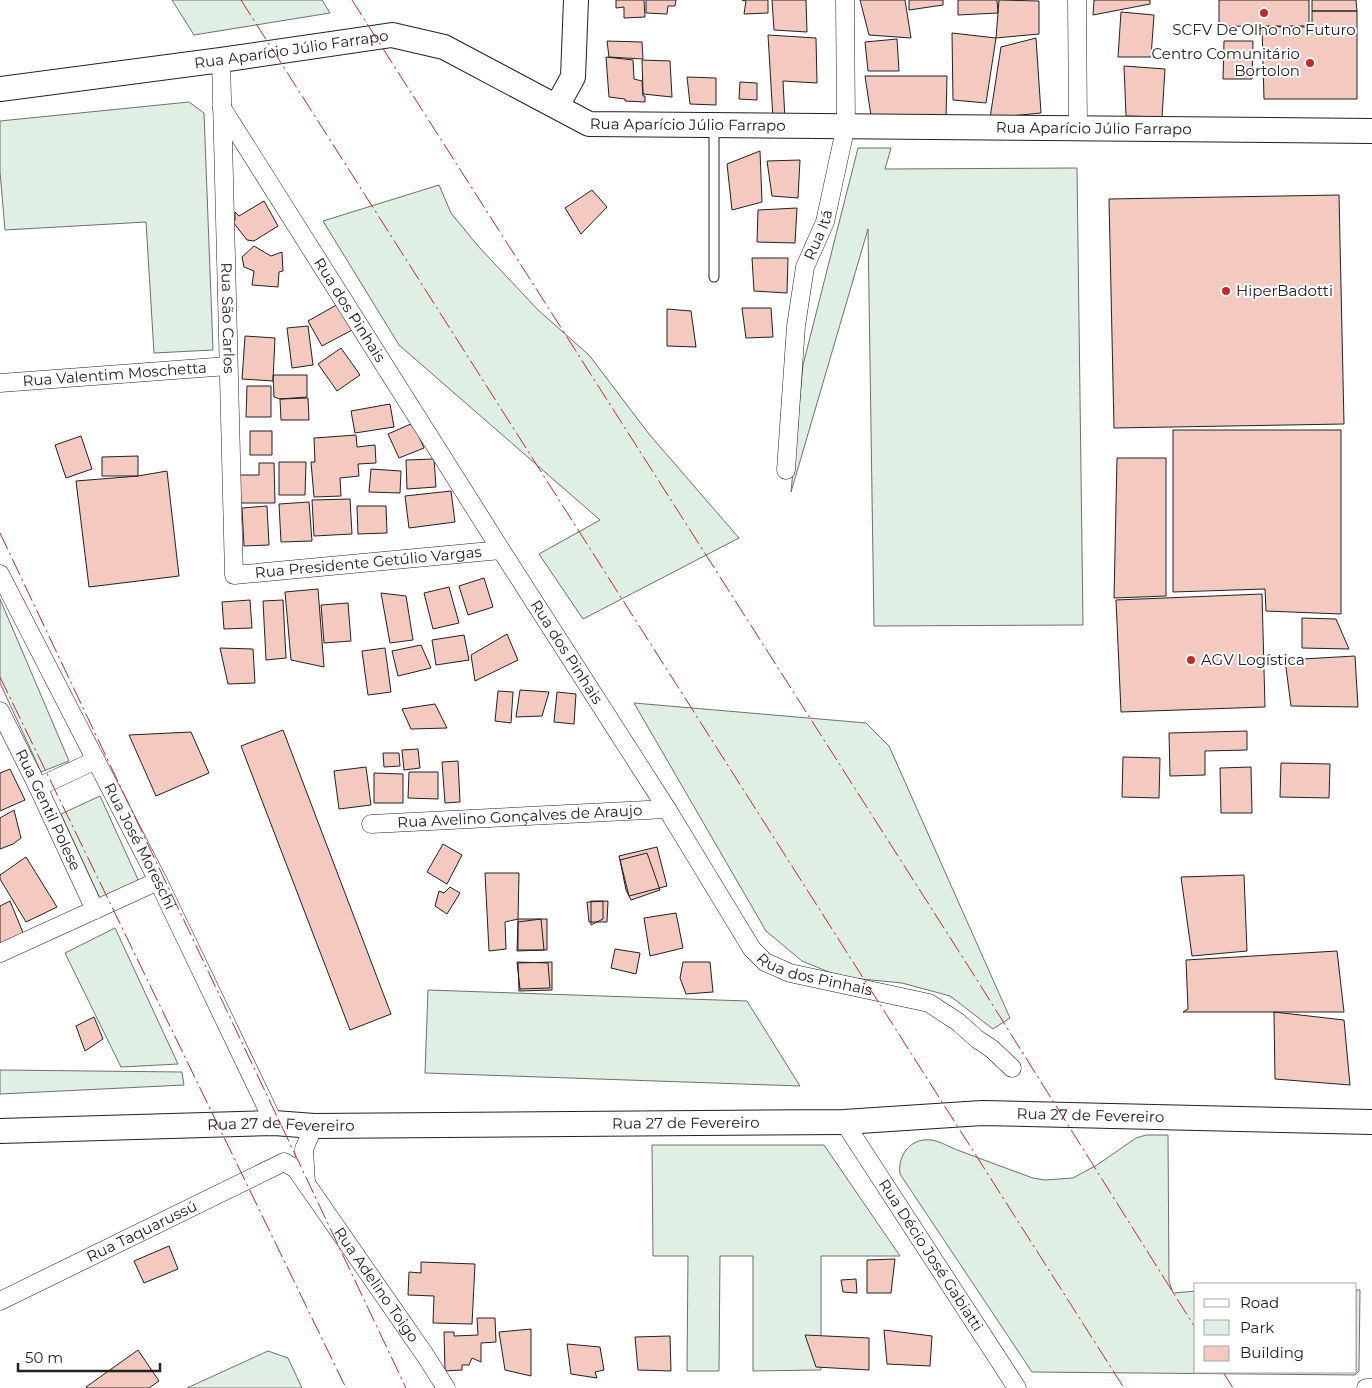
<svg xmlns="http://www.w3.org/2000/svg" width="1372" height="1388" font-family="Montserrat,sans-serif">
	<rect width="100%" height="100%" fill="#fff"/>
	<path fill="#e0efe3" stroke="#6f6f6f" d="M172,0h150l8,13 -136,22z
		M189,102l15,11 9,237 -59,3 -8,-131 -141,8 -5,-58v-51z
		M858,148h33l-6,21 192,-1 6,457 -209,1 -6,-397 -77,263 12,-127z
		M439,185l12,28 27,33 60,64 51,45 60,79 90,104 -156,81 -44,-65 61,-34 -201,-175 -76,-124z
		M0,599l69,162 -28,11 -41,-89z
		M634,703l232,20 23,23 121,272 -17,11 -43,-33 -48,-13 -61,-6 -39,-16 -36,-30z
		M100,796l41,90 -39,17 -41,-89z
		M115,928l63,136 -57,3 -56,-114z
		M428,990l319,11 53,85 -375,-13z
		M0,1070l182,2 2,13 -184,9z
		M1146,1135h22l1,146 4,12 23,-2v81h160v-82h4l-1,81 -4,4 -323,-3 -132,-198c-2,-15 6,-31 23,-34 14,-2 25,7 37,11 24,9 48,18 73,27l12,2 28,-2 24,-13 39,-27z
		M652,1145h172l76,111h-79v114l-68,1v-115h-33l-1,115h-32l1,-115h-35z
		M268,1351l20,7 14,30h-115z"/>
	<path fill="#f3c9c0" stroke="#222" d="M616,0h28l1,17 -21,1v-11l-8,1z
		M646,0h30l-1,6h-7l-1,8 -21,-1z
		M742,0h26v13l-24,1 2,-13z
		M772,0h34l1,32 -33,-2z
		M860,0h45l6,38 -42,-3z
		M909,0h34v5l-34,5z
		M958,0h39l1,13 -40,2z
		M999,0l40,1v33l-43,4z
		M1094,0h56v4l-57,11z
		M1219,0h90v27l-90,-1z
		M1312,0h44l1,11h-45z
		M1312,11h45v88h-93l-2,-73h50z
		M1121,12l33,3 -3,42h-33z
		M952,33l44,5 -10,65 -33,-3z
		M768,35l48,3 1,45 -34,-2 2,39 -12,-1z
		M1036,38l5,75 -51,5 11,-71z
		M897,39l2,32h-31l-3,-29z
		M607,41l35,1 1,17 -34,-2z
		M1224,41h29l-1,38h-29z
		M606,57l27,3 1,19 8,2 1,15h2v6l-20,-1v-2l-16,-2z
		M642,60l28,1 2,36 -29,-3z
		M1124,66l41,3 -3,48 -36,-1z
		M865,76h82l-1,42 -75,-2z
		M687,77l29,1v27l-26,-1z
		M740,82l17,1v17l-18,-1z
		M760,151l2,51 -30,8 -5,-46z
		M800,160l-2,38 -26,-2 -5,-35z
		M592,190l15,17 -26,27 -16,-26z
		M1339,195l5,229 -230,4 -5,-229z
		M264,201l14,25 -24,15 -7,-1 -14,-18 2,-2v-8l4,4z
		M797,208l-2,35 -38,-1 1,-32z
		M254,246l17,10 11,-4 1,19 -4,1 -1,15 -26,-2 2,-14 -10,-4 -2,-10z
		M752,258h36l-1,35 -33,-2z
		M340,303l14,26 -32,17 -14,-25z
		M742,308h29l2,29 -27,1z
		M667,309l24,2 5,36 -29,-1z
		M308,326l5,39 -21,3 -5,-40z
		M245,336l30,2 -2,43 -31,-2z
		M341,348l19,27 -23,16 -19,-27z
		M273,375h34v22l-27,2 -6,-2z
		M247,386h24v31h-25z
		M308,398l1,22h-28l-1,-21z
		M390,404l4,23 -39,6 -4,-22z
		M413,423l11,25 -25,10 -11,-24z
		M1173,430h168v184l-75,-3 -1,-22 -92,3z
		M250,431h22v24h-22z
		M356,435l1,12 18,-2 1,18 -18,1 1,12 -19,2 1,18 -27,1 -3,-35h4l-1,-24z
		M81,436l11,33 -26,9 -11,-33z
		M138,456v20h-36v-19z
		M1117,458h49v138l-52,2z
		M434,459l2,28 -29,2 -1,-29z
		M279,462h27l-1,33h-26z
		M259,463h15l1,40h-35v-28h19z
		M371,469l30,2 -1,22 -31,-1z
		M167,471l12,105 -90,11 -13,-106 62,-5z
		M451,491l4,31 -46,6 -4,-32z
		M350,499l2,35 -38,2 -2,-36z
		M309,502l3,39 -31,1 -2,-38z
		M267,506l2,39 -25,1 -2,-38z
		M357,506h29l1,27 -29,1z
		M484,578l9,29 -25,8 -9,-29z
		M449,587l10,36 -26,6 -9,-36z
		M318,589l6,78 -33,-7 -6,-68z
		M381,593l25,3 7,44 -23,3z
		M1262,594l3,113 -144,5 -5,-112z
		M250,600l2,28 -28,1 -2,-27z
		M283,600l3,58 -20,2 -3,-59z
		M348,603l3,38 -27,2 -3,-38z
		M1302,618l34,1 13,30 -47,-1z
		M507,634l11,26 -43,21 -4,-26z
		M464,635l5,25 -33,5 -4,-25z
		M421,645l10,23 -33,8 -6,-25z
		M220,648l33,1 2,34 -27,1z
		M385,648l6,44 -23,3 -6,-44z
		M1355,656l3,51 -67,-1 -6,-46z
		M520,690l29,2 -7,24 -26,1z
		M498,691l15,1 -2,31 -16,-2z
		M557,692l19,2 -2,30 -20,-2z
		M435,704l12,24 -36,1 -9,-20z
		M283,730l108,284 -41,16 -109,-284z
		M1247,731v19l-42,1v24l-35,1 -1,-43z
		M191,732l18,41 -53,23 -27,-61z
		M418,749l2,19 -16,2 -2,-20z
		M383,753h16l1,13 -16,1z
		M1123,757l37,1 -1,40 -37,-1z
		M458,761l2,41 -15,1 -3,-41z
		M1281,763l49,1 -1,34 -49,-1z
		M366,767l5,38 -32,4 -5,-38z
		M1251,767l1,46h-31l-1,-45z
		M10,769l15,31 -25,11v-38z
		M409,772h29v27l-30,-1z
		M374,773l29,1v29h-29z
		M14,810l7,28 -8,6 -13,5v-31z
		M443,844l19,11 -15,29 -20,-12z
		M657,847l10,39 -38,10 -10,-40z
		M647,853l13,37 -29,10 -5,-10 -6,-30z
		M26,857l31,50 -31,15 -26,-43v-4z
		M485,873h34l-1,46 -13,3 1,27 -17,2z
		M1244,875l3,76 -55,5 -11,-79z
		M450,887l10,6 -13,21 -12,-8 4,-15 5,2z
		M10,901l16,39 -26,10v-44z
		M591,901h12v18l-12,6z
		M608,901l-1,21h-18l-2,-20z
		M676,913l7,35 -33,8 -6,-38z
		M518,919h29v31h-29z
		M541,919l3,31 -27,1 1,-29z
		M615,949l25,4 -4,21 -25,-6z
		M1337,951l7,61h-161l5,-3 -2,-49z
		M517,962l31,1 2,25 -30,1z
		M552,962v28l-33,1 -1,-28z
		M683,962h27l3,30 -27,2 -6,-16z
		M1274,1012l70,8 6,65 -75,-6z
		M94,1017l9,22 -18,12 -9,-25z
		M169,1246l9,23 -34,14 -10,-22z
		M895,1259l-4,34h-24v-33z
		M421,1262l54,2 -3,60 -39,-1 1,-27 -26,-1 1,-23 12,1z
		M856,1279l1,14 -14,-1 -2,-12z
		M477,1318h18l1,24 -15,1v19l-9,-4 -3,7h-7v5l-17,1 -1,-39h10v4l24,-1z
		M531,1329v47l-26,-6 -6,-38z
		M884,1330l48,6 -2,30 -43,-2z
		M805,1335l64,3v32l-53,-3z
		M670,1336l1,35 -33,-1 -3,-33z
		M567,1344l33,3 4,23 -9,2 2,6 -26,-4z
		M138,1350l21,31 -10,7h-62l-1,-1z"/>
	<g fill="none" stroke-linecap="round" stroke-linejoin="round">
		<defs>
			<path id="lane" d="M714,277v-150"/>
			<g id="street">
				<path d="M1077,0l1,128"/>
				<path id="s1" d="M221,60l13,515 267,-25"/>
				<path id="s2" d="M222,108l279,442 166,259 85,140 13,13 25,11 139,30 29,19 19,17 15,10 20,19"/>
				<path id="s3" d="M0,383l228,-17"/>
				<path id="s4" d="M786,470l10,-144 9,-59 20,-45 21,-97 -1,-125"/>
				<path id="s5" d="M0,574l158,307 116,242"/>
				<path id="s6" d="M0,711l38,76 57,123"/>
				<path d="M38,787l58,-27"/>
				<path id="s7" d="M371,824l296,-15"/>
				<path d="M0,953l158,-72"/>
				<path id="s8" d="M844,1122l173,266"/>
				<path d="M306,1184l-2,-35 10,-23"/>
				<path id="s9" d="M0,1301l284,-139 12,7 129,186 21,33"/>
				<path d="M1366,1388h6"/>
			</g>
			<g id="secondary">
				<path id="s10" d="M0,89l221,-29 171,-25 52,12 145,77 783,7"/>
				<path d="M557,106l16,-29 3,-77"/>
				<path id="s11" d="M0,1131l274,-8 40,3 530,-4 138,-9 390,9"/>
			</g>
		</defs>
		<use href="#lane" stroke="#222" stroke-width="11"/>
		<use href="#street" stroke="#222" stroke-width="19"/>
		<use href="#secondary" stroke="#222" stroke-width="26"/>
		<use href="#lane" stroke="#fff" stroke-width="9"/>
		<use href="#street" stroke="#fff" stroke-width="18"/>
		<use href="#secondary" stroke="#fff" stroke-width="24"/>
		<path stroke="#c62828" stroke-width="1" stroke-dasharray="18 4 2.5 4" stroke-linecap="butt" d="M241,0l883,1388
			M352,0l620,972 224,357
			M0,533l406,855
			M0,677l346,711
			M1223,1372l10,16"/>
	</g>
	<g fill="#c62828" stroke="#fff" stroke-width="2">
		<circle cx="1264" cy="13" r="5"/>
		<circle cx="1310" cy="63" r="5"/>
		<circle cx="1226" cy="291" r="5"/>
		<circle cx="1191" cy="660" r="5"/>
	</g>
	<g text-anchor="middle" stroke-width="4" stroke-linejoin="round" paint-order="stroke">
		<g font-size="15" fill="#222" stroke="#fff" text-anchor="start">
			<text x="1264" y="35" text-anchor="middle">SCFV De Olho no Futuro</text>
			<text x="1300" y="59" text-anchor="end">Centro Comunitário<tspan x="1300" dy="17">Bortolon</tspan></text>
			<text x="1236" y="296">HiperBadotti</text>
			<text x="1201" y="665">AGV Logística</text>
		</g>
		<g font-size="15" fill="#222" stroke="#fff">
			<text dy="5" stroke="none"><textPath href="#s10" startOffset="294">Rua Aparício Júlio Farrapo</textPath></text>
			<text dy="5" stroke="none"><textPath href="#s10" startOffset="712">Rua Aparício Júlio Farrapo</textPath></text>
			<text dy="5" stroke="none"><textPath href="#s10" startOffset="1118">Rua Aparício Júlio Farrapo</textPath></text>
			<text dy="5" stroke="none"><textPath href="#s4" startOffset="239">Rua Itá</textPath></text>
			<text dy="5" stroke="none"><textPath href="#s2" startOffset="239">Rua dos Pinhais</textPath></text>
			<text dy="5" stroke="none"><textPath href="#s1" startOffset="258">Rua São Carlos</textPath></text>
			<text dy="5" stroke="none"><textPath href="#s3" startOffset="115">Rua Valentim Moschetta</textPath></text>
			<text dy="5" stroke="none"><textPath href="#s1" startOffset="650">Rua Presidente Getúlio Vargas</textPath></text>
			<text dy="5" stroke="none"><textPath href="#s2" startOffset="644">Rua dos Pinhais</textPath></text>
			<text dy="5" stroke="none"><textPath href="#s6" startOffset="110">Rua Gentil Polese</textPath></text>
			<text dy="5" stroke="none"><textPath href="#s7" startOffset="149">Rua Avelino Gonçalves de Araujo</textPath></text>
			<text dy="5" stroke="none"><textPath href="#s5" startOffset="306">Rua José Moreschi</textPath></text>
			<text dy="5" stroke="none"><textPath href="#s2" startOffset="1064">Rua dos Pinhais</textPath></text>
			<text dy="5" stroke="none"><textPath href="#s11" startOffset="1091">Rua 27 de Fevereiro</textPath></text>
			<text dy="5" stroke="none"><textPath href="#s11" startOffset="686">Rua 27 de Fevereiro</textPath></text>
			<text dy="5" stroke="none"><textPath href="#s11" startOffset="281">Rua 27 de Fevereiro</textPath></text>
			<text dy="5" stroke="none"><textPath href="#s9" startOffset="158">Rua Taquarussú</textPath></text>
			<text dy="5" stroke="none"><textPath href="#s8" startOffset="159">Rua Décio José Gabiatti</textPath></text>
			<text dy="5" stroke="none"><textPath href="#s9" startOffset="471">Rua Adelino Toigo</textPath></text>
		</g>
	</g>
	<rect x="1194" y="1283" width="162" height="90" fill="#ffffff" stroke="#a7a7a7"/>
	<rect x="1204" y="1299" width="25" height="8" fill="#ffffff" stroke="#a7a7a7"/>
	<text x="1240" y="1308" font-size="15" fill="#222222">Road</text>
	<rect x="1204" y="1320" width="25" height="15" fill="#e0efe3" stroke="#a7a7a7"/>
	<text x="1240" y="1333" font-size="15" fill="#222222">Park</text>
	<rect x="1204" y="1346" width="25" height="15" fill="#f3c9c0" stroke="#a7a7a7"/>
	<text x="1240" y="1358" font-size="15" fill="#222222">Building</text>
	<path d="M18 1363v8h142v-8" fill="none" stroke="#222222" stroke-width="2.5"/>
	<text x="25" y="1363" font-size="15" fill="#222222" stroke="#ffffff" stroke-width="4" paint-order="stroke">50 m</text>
</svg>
